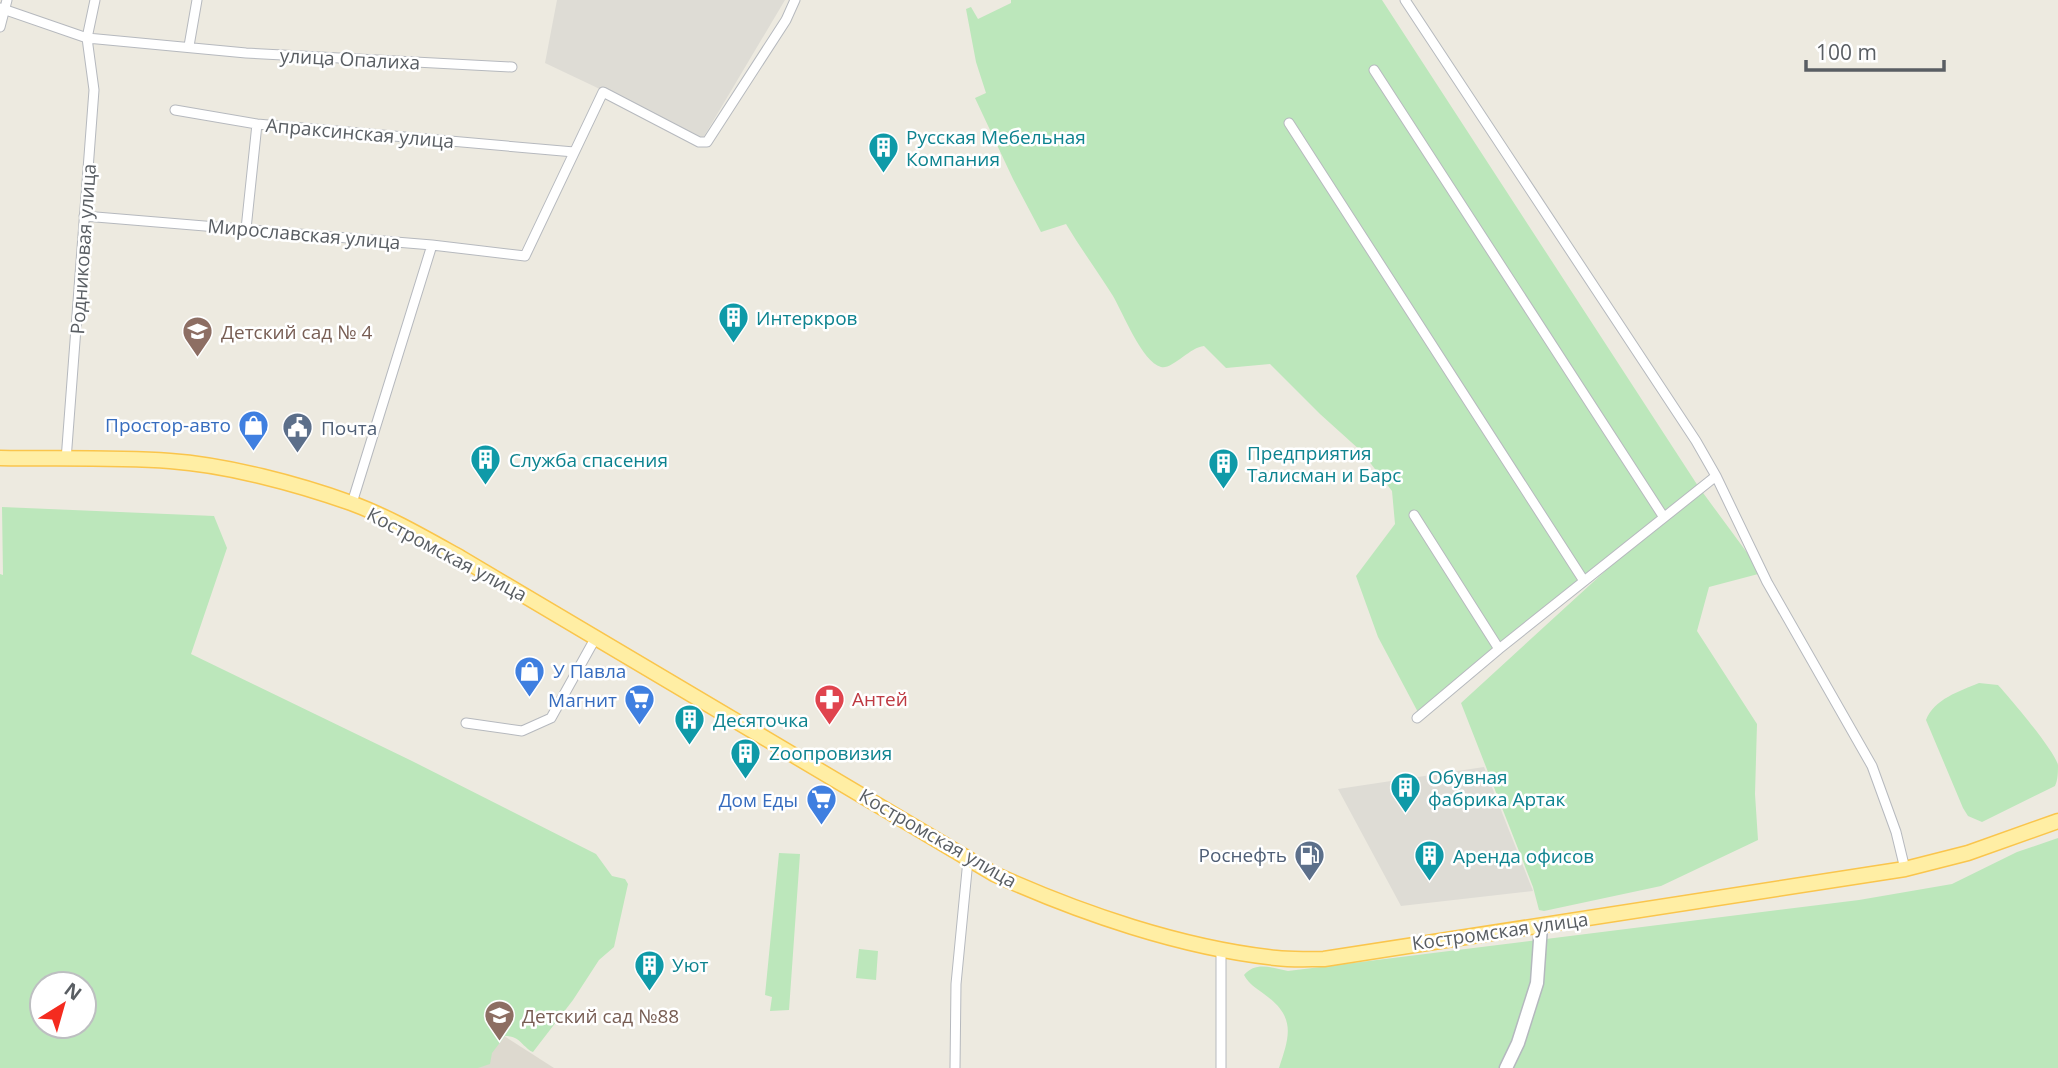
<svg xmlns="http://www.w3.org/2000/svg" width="2058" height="1068" font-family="'Open Sans',sans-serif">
	<rect width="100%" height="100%" fill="#edeae0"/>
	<path fill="#dedcd5" d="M557,0h228l-82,138 -158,-75z
		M1484,767l49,124 -132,15 -63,-117z"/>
	<path fill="#ddd9cf" d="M493,1029l61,39h-90z"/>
	<path fill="#bce7bb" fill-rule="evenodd" d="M1011,0h371l316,486 64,87 -53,14 -12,44 60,93 -2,70 3,46 -97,46 -117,25 -5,-1 -6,-23 -72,-184 224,-205 -265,218 -42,-79 -22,-61 39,-52 -3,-33 -31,-40 -41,-37 -50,-50 -44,4 -22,-22c-14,1 -32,24 -43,21 -19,-5 -38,-54 -48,-71 -15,-24 -32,-47 -47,-72l-25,8 -28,-53 -38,-81 11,-5 -10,-31 -10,-53 5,-2 7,12 33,-16z
		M2,507l212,9 13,32 -36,106 221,107 184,93 16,22 13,3 3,5 -14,63 -15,13 -26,40 -40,52c-11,-5 -12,-16 -28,-16l-13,17 -2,11 -12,4h-478v-494l3,1zM42,984h42v42h-42z
		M1979,683l19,2c12,13 57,66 60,80 0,6 0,15 -3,21l-73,36 -14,-6 -5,-8 -37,-88c8,-21 34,-29 53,-37z
		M2058,838v230h-779c11,-33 17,-51 -15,-74 -8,-6 -15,-10 -20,-19 12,-14 28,-7 44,-4l571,-71 93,-16 65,-32z
		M779,853l21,1 -11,156 -19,1 2,-14 -7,-2z
		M859,949l19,2 -2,29 -20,-2z"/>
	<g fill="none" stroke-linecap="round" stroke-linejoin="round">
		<defs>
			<path id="minor" d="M1405,0l291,441 20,35 51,106 105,184 24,66 9,37
				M0,8l87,30 159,15 266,14
				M0,27l7,-27
				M189,46l8,-46
				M1374,70l289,446
				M175,110l82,14 317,28
				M1289,123l295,458
				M84,216l348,29 93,11 78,-164 96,50h8l79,-122 9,-20
				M246,229l11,-105
				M66,460l28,-370 -7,-52 8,-38
				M352,503l80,-258
				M1414,515l85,134
				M1417,718l82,-69 217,-173
				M466,723l56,8 29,-13 45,-81
				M1221,950v118
				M955,1068l1,-84 12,-124"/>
			<path id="secondary" d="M1506,1068l12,-25 19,-60 4,-57"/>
			<path id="primary" d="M0,458c57,1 114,-1 170,3 57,4 128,23 181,42 38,14 74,35 110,55l533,316c86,39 188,74 282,84 16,2 32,1 48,1l581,-90 63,-16 90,-32"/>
		</defs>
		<use href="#minor" stroke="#b6b9be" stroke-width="11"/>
		<use href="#secondary" stroke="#b4b8be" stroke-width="15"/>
		<use href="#primary" stroke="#fac54c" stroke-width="17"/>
		<use href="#minor" stroke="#fff" stroke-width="9"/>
		<use href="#secondary" stroke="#fff" stroke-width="12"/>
		<use href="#primary" stroke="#ffeea4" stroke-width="14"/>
	</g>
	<defs>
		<symbol id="building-pin" viewBox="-11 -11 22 30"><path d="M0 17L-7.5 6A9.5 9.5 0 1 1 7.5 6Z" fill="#0f9aa8" stroke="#fff"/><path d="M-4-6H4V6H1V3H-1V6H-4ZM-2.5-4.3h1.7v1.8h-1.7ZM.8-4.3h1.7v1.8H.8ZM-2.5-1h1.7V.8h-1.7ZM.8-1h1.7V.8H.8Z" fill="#fff"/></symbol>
		<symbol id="school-pin" viewBox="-11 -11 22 30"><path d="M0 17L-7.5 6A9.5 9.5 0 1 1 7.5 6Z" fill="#8d6e63" stroke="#fff"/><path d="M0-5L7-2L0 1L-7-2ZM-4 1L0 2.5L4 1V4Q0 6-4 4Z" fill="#fff"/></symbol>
		<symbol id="shop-pin" viewBox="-11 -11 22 30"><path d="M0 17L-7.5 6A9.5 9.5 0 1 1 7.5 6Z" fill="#3f7fe0" stroke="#fff"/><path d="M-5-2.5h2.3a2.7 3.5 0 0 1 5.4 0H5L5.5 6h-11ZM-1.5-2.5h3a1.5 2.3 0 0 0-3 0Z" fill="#fff"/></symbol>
		<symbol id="civic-pin" viewBox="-11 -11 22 30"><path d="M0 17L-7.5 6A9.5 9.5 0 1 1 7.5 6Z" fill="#5c6f8a" stroke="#fff"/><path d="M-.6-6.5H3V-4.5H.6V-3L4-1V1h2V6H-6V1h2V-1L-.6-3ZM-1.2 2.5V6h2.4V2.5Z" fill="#fff"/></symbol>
		<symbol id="pharmacy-pin" viewBox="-11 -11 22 30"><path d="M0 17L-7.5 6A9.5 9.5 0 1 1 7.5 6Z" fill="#e0444e" stroke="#fff"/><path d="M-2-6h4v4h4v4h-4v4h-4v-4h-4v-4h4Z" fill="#fff"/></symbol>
		<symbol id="supermarket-pin" viewBox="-11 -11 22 30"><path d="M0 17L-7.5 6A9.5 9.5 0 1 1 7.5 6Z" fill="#3f7fe0" stroke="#fff"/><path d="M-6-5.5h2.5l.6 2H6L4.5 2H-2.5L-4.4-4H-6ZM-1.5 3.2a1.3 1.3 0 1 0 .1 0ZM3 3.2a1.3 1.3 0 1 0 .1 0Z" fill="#fff"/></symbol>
		<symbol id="fuel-pin" viewBox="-11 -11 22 30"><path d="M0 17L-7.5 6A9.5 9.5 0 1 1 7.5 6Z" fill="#5c6f8a" stroke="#fff"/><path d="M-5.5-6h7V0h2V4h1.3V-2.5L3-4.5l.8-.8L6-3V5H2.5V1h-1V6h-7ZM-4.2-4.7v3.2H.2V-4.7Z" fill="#fff"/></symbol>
	</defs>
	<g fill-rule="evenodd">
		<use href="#building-pin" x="866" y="130" width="35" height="47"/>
		<use href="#building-pin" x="716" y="300" width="35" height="47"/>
		<use href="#school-pin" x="180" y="314" width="35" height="47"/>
		<use href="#shop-pin" x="236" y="408" width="35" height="47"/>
		<use href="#civic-pin" x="280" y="410" width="35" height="47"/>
		<use href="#building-pin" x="468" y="442" width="35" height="47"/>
		<use href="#building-pin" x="1206" y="446" width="35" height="47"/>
		<use href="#shop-pin" x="512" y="654" width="35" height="47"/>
		<use href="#pharmacy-pin" x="812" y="682" width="35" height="47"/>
		<use href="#supermarket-pin" x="622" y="682" width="35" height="47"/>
		<use href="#building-pin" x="672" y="702" width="35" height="47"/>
		<use href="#building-pin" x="728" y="736" width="35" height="47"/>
		<use href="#building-pin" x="1388" y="770" width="35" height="47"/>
		<use href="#supermarket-pin" x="804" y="782" width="35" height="47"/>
		<use href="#fuel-pin" x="1292" y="838" width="35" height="47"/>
		<use href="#building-pin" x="1412" y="838" width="35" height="47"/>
		<use href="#building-pin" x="632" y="948" width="35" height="47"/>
		<use href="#school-pin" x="482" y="998" width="35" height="47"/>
	</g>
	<g text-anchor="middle" stroke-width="5" stroke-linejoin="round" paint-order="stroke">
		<g font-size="19" fill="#595e63" stroke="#fff">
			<text transform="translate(350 59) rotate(3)" y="7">улица Опалиха</text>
			<text transform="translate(360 133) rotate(5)" y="7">Апраксинская улица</text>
			<text transform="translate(304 234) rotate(5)" y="7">Мирославская улица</text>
			<text transform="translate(83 249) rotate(-86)" y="7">Родниковая улица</text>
			<text transform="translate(447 554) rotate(28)" y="7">Костромская улица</text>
			<text transform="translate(938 838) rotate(30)" y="7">Костромская улица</text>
			<text transform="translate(1500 931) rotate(-8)" y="7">Костромская улица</text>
		</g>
		<g font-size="19" fill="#0d838f" stroke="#fff" text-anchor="start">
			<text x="906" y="144">Русская Мебельная<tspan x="906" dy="22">Компания</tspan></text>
			<text x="756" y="325">Интеркров</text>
			<text x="1247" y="460">Предприятия<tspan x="1247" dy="22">Талисман и Барс</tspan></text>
			<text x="509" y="467">Служба спасения</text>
			<text x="713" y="727">Десяточка</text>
			<text x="769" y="760">Zоопровизия</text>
			<text x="1428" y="784">Обувная<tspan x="1428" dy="22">фабрика Артак</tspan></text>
			<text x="1453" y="863">Аренда офисов</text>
			<text x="672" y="972">Уют</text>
		</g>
		<g font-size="19" fill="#785e54" stroke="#fff" text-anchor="start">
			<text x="221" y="339">Детский сад № 4</text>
			<text x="522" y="1023">Детский сад №88</text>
		</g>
		<g font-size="19" fill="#366cbe" stroke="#fff" text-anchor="end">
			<text x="231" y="432">Простор-авто</text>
			<text x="553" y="678" text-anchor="start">У Павла</text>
			<text x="617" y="707">Магнит</text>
			<text x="798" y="807">Дом Еды</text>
		</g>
		<g font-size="19" fill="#4e5e75" stroke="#fff" text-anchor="start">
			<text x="321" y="435">Почта</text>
			<text x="1287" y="862" text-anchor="end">Роснефть</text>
		</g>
		<g font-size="19" fill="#be3a42" stroke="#fff" text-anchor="start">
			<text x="852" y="706">Антей</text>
		</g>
	</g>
	<g transform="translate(63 1005) rotate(37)"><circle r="33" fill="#ffffff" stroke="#bdbfc1" stroke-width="2"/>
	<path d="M0-5L12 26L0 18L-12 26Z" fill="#f42b1f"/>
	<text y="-10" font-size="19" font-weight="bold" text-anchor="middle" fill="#595e63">N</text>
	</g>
	<path d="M1806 60v10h138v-10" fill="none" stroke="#595e63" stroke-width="3.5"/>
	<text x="1816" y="60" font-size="21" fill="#595e63" stroke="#ffffff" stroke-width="5" paint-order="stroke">100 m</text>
</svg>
